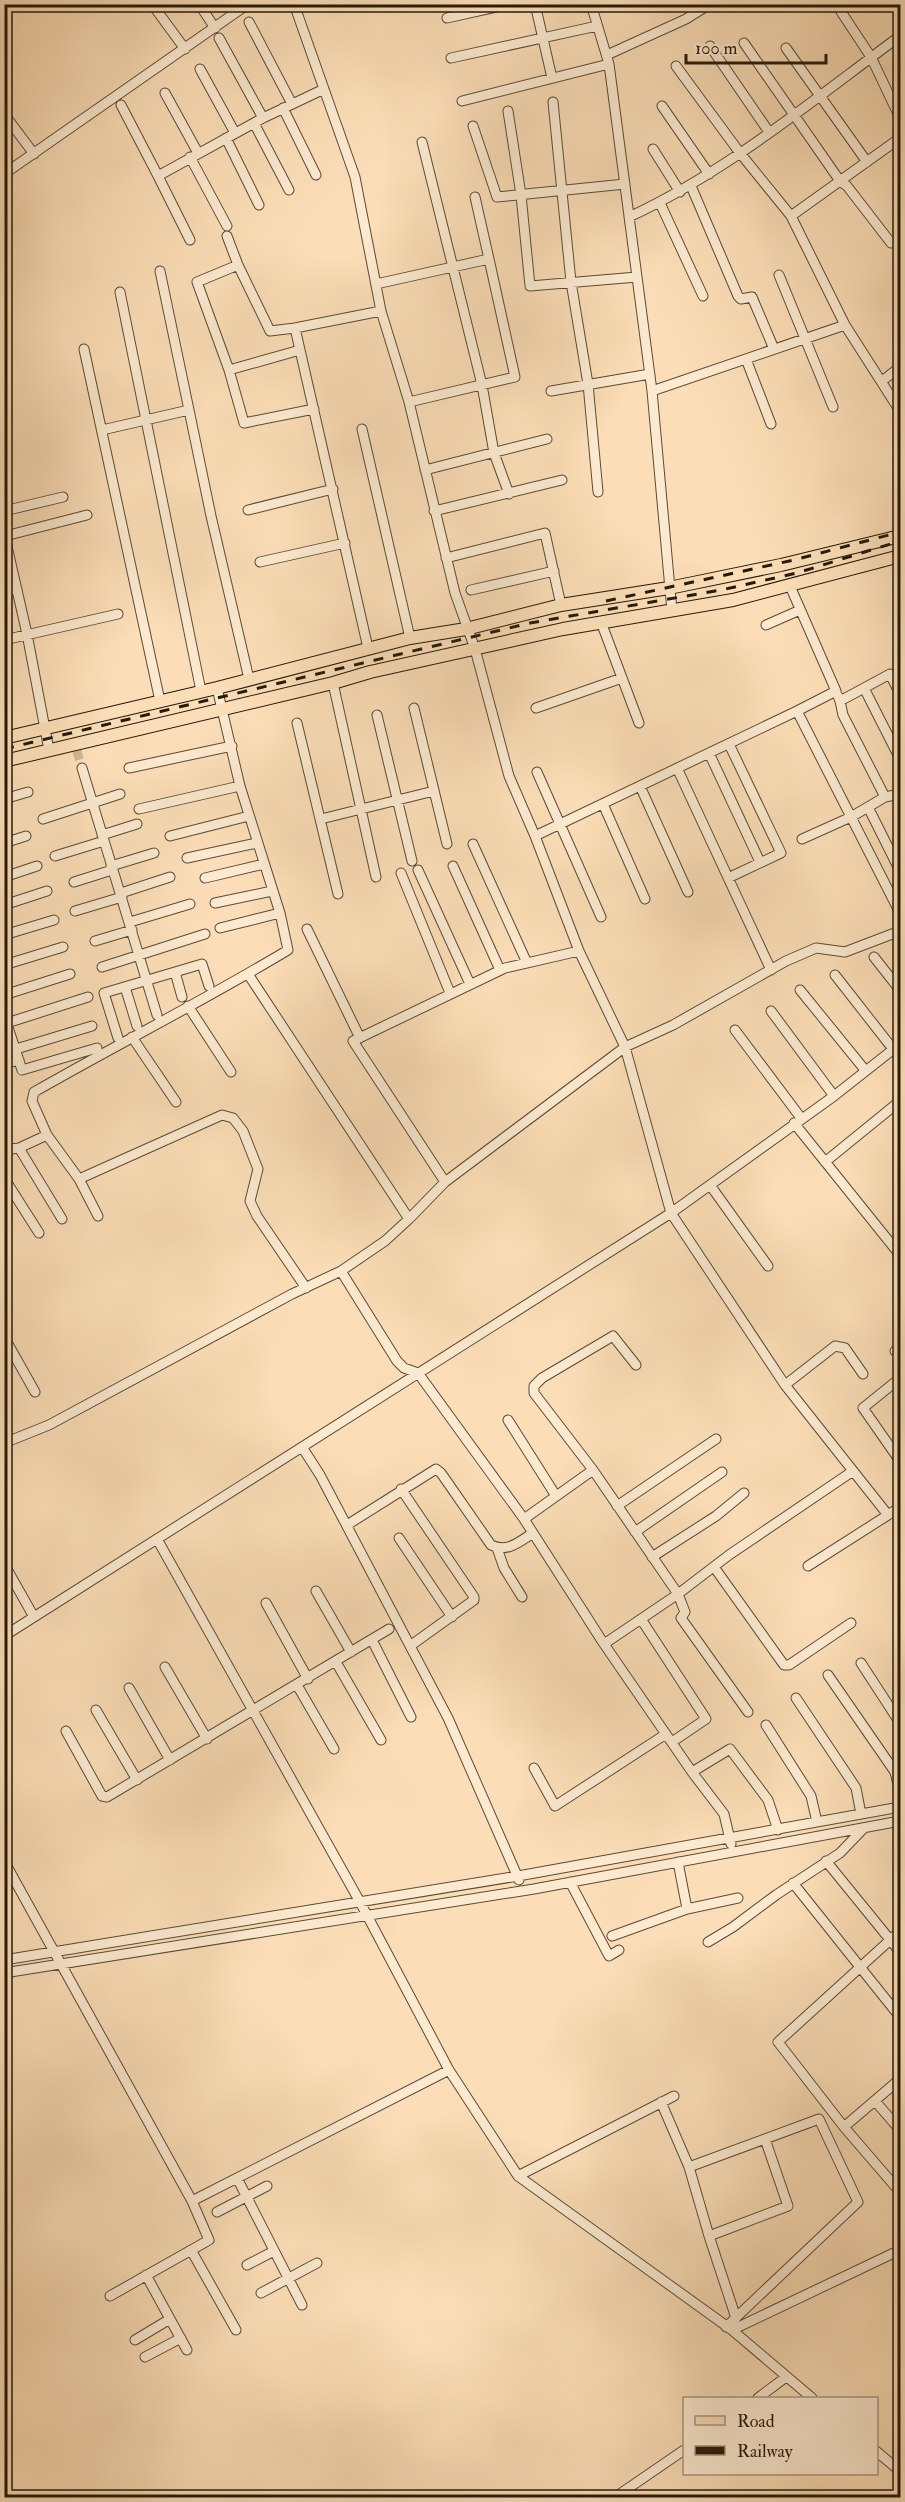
<svg xmlns="http://www.w3.org/2000/svg" width="905" height="2502" font-family="'IM FELL Double Pica',serif">
	<rect width="100%" height="100%" fill="#fbdeb7"/>
	<filter id="stains"><feTurbulence type="fractalNoise" baseFrequency=".00333" numOctaves="4"/><feColorMatrix values="0 0 0 0 .2 0 0 0 0 .09 0 0 0 0 .02 0 0 0 .5 -.17"/></filter>
	<radialGradient id="worn" r=".72"><stop offset=".6" stop-color="#630" stop-opacity="0"/><stop offset="1" stop-color="#630" stop-opacity=".3"/></radialGradient>
	<g fill="none" stroke-linecap="round" stroke-linejoin="round">
		<path stroke="#d0b794" stroke-width="9" stroke-dasharray="9 4.5" stroke-linecap="butt" d="M77,751l5,17"/>
		<defs>
			<path id="minor" d="M152,4l33,45
				M199,4l16,24
				M294,4l61,173 26,134 28,91 46,191 20,56 34,127 26,60 44,115 46,96 46,166 114,172 103,130 -80,51
				M535,4l17,74
				M591,4l18,60 43,327 20,220
				M836,4l35,53 29,61
				M447,18l63,-14
				M249,22l43,82
				M219,38l44,80
				M744,43l96,138 7,5 44,57
				M710,46l59,86
				M786,48l81,114
				M607,55l79,-36 24,-15
				M451,58l146,-32
				M676,66l64,87 51,63 54,109 55,86
				M200,69l35,64
				M165,93l33,60
				M462,101l147,-37
				M553,102l18,180 17,102 10,108
				M121,105l37,71
				M662,106l47,68
				M283,108l33,67
				M508,111l13,84 9,91 107,-9
				M4,114l30,40
				M254,123l35,67
				M473,126l24,71 128,-13
				M226,138l33,67
				M422,142l60,243 12,68 15,41
				M653,149l27,43
				M190,157l37,69
				M4,174l244,-170
				M691,186l47,110 3,3 11,-2 22,52
				M475,197l14,62
				M660,203l43,93
				M791,216l109,-78
				M629,217c99,-46 184,-117 271,-181
				M227,236l11,29 -41,17 32,88
				M190,240l-32,-64 105,-58 61,-29
				M238,265l32,66 25,-3
				M160,271l29,139
				M779,275l54,132
				M376,284l113,-25 26,118 -106,25
				M120,292l81,399
				M84,349l76,352
				M300,350l-71,20 15,53 70,-14
				M746,359l25,65
				M882,381l18,-14
				M551,391l99,-17
				M652,391l193,-66
				M362,429l48,209
				M102,430l87,-20 22,106 38,163
				M425,470l122,-31
				M248,510l85,-21
				M4,511l59,-14
				M434,511l128,-31
				M4,533l23,101 22,116
				M5,536l82,-21
				M446,558l99,-25 16,72
				M260,562l85,-19
				M790,586l46,105 -39,20 103,202
				M471,590l83,-19
				M4,591l13,-2
				M601,622l38,101
				M766,625l34,-15
				M4,640l114,-26
				M368,648l-73,-320 86,-17
				M333,683l43,194
				M217,688l23,98 40,127 8,37c-83,50 -170,94 -254,142l-2,9 15,34 32,44 143,-64 11,3 10,13 15,38 -8,32 7,15 49,72
				M864,688l36,71
				M838,696l2,5 50,-27 10,20
				M840,701l3,14 42,82
				M414,708l33,136
				M536,708l86,-30
				M377,715l35,146
				M297,723l41,171
				M709,753l51,109
				M82,768l75,247
				M129,768l103,-22
				M677,768l94,202
				M537,772l64,145
				M640,786l48,106
				M4,799l24,-7
				M603,804l42,95
				M868,807l32,64
				M139,809l101,-23
				M43,819l77,-25
				M321,819l113,-28
				M102,835l35,-11
				M170,836l79,-20
				M535,836l262,-125
				M802,839l49,-22 34,-20 15,-3
				M4,843l22,-7
				M473,844l54,119
				M55,856l49,-15
				M187,858l70,-15
				M111,866l43,-13
				M453,866l47,104
				M418,870l52,114
				M401,873l49,120
				M4,877l33,-11
				M205,878l59,-14
				M728,878l53,-25 -52,-109
				M74,882l38,-12
				M121,893l49,-16
				M215,903l57,-12
				M4,905l43,-14
				M75,911l47,-14
				M130,922l60,-18
				M220,928l60,-15
				M307,929l53,109
				M4,935l50,-15
				M95,941l37,-11
				M579,951l-74,17 -152,73 92,141 180,-135 48,-22 113,-64 30,-13 29,4 55,-21
				M874,957l26,33
				M4,965l59,-18
				M102,967l103,-33
				M175,972l7,25
				M835,975l58,74 5,-1
				M125,987l12,39
				M800,990l65,80
				M4,995l66,-21
				M188,1006l43,66
				M771,1011l63,85
				M4,1015l18,55 75,-22
				M7,1023l81,-26
				M735,1030l66,88
				M132,1037l44,65
				M118,1038l-14,-45 98,-29 7,22
				M16,1049l76,-23
				M4,1064l15,-4
				M794,1123l106,132
				M19,1148l43,71
				M4,1150l15,-2 28,-13
				M825,1162l75,-61
				M4,1178l35,55
				M79,1179l19,37
				M710,1185l58,81
				M409,1219l36,-37
				M341,1271l56,90 7,7 14,5 106,146 80,125 88,128 32,42 7,30
				M4,1337l31,55
				M895,1351l5,-4
				M899,1379l-36,29 37,53
				M785,1385l50,-39 10,2 18,26
				M508,1420l48,76
				M4,1443l45,-18 243,-131 49,-23 44,-30 24,-22 -161,-245
				M302,1447l18,28 128,243 71,162
				M593,1470l-59,-77v-7l8,-8 71,-42 23,29
				M401,1489l73,108v3l-64,46
				M617,1506l99,-67
				M888,1515l12,-8
				M524,1519l69,-49 85,124 7,18 -4,6 67,94
				M347,1525l89,-56 5,4 50,72c16,8 28,-3 42,-12
				M635,1532l87,-60
				M399,1538l53,79
				M157,1539l203,363 89,168 69,106 156,-80
				M497,1548l7,20 18,29
				M652,1557l64,-41 28,-23
				M4,1564l30,53
				M714,1567l70,98h5l62,-42
				M316,1591l35,61
				M266,1603l42,76
				M641,1619l65,100 -34,23
				M4,1636l667,-423 163,-117 66,-52
				M372,1640l39,77
				M604,1644l74,-50 51,-39 124,-84
				M336,1662l45,78
				M861,1663l39,60
				M165,1667l42,72
				M828,1675l67,97 5,20
				M297,1685l37,64
				M129,1688l41,72
				M796,1698l60,90 5,26
				M96,1710l41,70
				M766,1725l45,71 6,26
				M66,1731l36,65 5,1 282,-168
				M534,1768l21,38 111,-72
				M692,1772l38,-23 38,51 10,30
				M4,1861l188,340 257,-131
				M826,1861l74,91
				M570,1882l39,74 10,-6
				M793,1883l107,134
				M687,1909l51,-11
				M900,1931l-122,111 66,85 56,65
				M612,1936l75,-27 -9,-47
				M708,1942l25,-15 43,-32 64,-42 24,-25
				M4,1960l514,-84 382,-69
				M4,1973l530,-84 366,-68
				M875,2101l25,29
				M661,2102l28,65
				M844,2127l56,-48
				M518,2176l214,154 80,68
				M237,2178l65,127
				M217,2212l50,-26
				M709,2236l27,82
				M191,2250l45,80
				M247,2265l27,-14
				M146,2275l41,75
				M261,2293l56,-30
				M110,2296l99,-56 -17,-39
				M726,2327l132,-125 -39,-83 -130,48 20,69 79,-30 -23,-67
				M732,2330l168,-80
				M135,2340l35,-21
				M145,2357l36,-19
				M758,2398l28,-21
				M876,2451l24,20
				M614,2498l70,-48"/>
			<path id="major" d="M4,738l213,-50 193,-50 56,-9 95,-24 108,-17 112,-23 119,-29
				M4,761l329,-78 37,-11 193,-43 170,-29 167,-44"/>
		</defs>
		<use href="#minor" stroke="#5a4b35" stroke-width="11"/>
		<use href="#major" stroke="#251a0a" stroke-width="14"/>
		<use href="#minor" stroke="#fcead0" stroke-width="9"/>
		<use href="#major" stroke="#fbdeb7" stroke-width="12"/>
		<path stroke="#251a0a" stroke-width="3" stroke-dasharray="10 10" stroke-linecap="butt" d="M606,601l188,-41 106,-28
			M4,749l526,-126 191,-33 76,-17 103,-32"/>
	</g>
	<rect width="905" height="2502" fill="none" stroke="#fbdeb7" stroke-width="24"/>
	<rect x="6" y="6" width="893" height="2490" fill="none" stroke="#251a0a" stroke-width="3"/>
	<rect x="12" y="12" width="881" height="2478" fill="none" stroke="#251a0a" stroke-width="1.5"/>
	<rect x="683" y="2397" width="195" height="78" fill="#fcead0" stroke="#a69781" stroke-width="1.5"/>
	<rect x="695" y="2416" width="30" height="9" fill="#fbdeb7" stroke="#a69781" stroke-width="1.5"/>
	<text x="737" y="2427" font-size="18" fill="#251a0a">Road</text>
	<rect x="695" y="2446" width="30" height="9" fill="#251a0a" stroke="#a69781" stroke-width="1.5"/>
	<text x="737" y="2457" font-size="18" fill="#251a0a">Railway</text>
	<path d="M686 54v9h140v-9" fill="none" stroke="#251a0a" stroke-width="3"/>
	<text x="695" y="54" font-size="18" fill="#251a0a" stroke="#fcead0" stroke-width="4.5" paint-order="stroke">100 m</text>
	<rect width="100%" height="100%" filter="url(#stains)"/>
	<rect width="100%" height="100%" fill="url(#worn)"/>
</svg>
